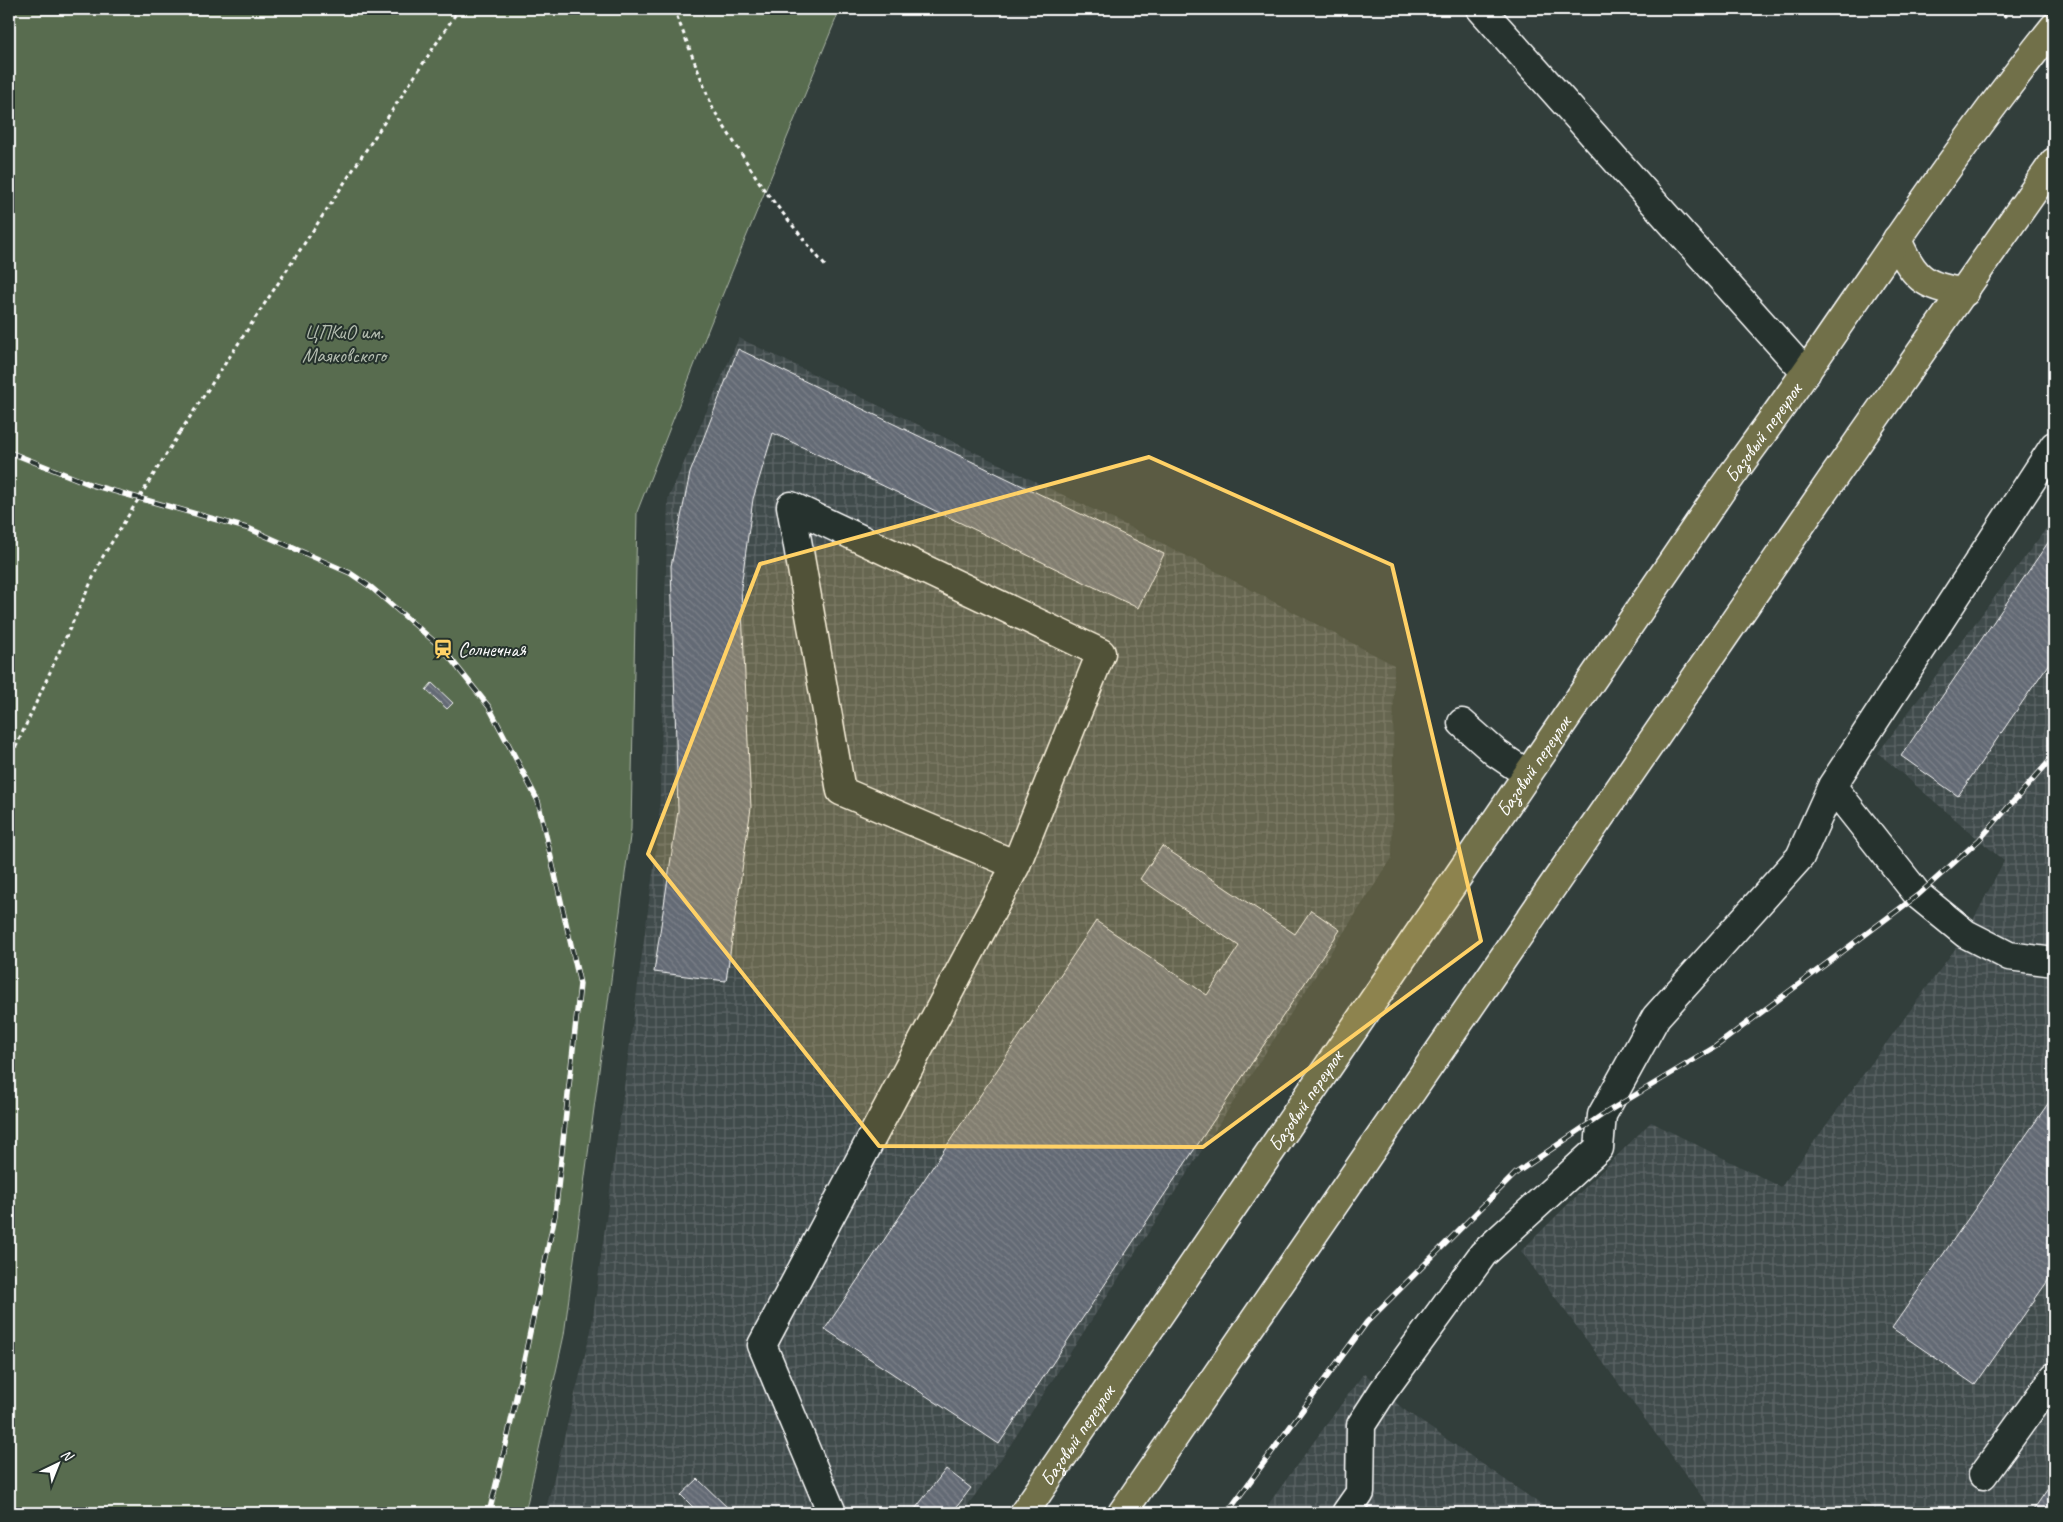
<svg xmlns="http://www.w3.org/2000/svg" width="2063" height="1522" font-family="Caveat,sans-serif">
	<defs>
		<pattern id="industrial-grid" width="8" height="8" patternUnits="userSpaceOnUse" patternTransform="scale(1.25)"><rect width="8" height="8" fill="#414b4c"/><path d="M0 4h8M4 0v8" fill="none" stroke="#5e6667"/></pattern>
		<pattern id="building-back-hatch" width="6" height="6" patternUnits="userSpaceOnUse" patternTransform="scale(1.25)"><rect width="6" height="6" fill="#646a74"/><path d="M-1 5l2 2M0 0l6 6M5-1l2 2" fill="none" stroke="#7b8089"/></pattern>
	</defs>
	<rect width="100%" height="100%" fill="#323e3b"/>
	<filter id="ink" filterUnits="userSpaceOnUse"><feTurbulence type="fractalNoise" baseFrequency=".02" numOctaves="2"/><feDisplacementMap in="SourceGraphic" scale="10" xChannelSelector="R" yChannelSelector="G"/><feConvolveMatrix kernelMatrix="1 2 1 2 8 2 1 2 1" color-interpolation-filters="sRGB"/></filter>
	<g filter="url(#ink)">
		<path fill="url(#industrial-grid)" d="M739,338l419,203 236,124 -2,193 -391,601 -39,54h-417l46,-182 68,-502 9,-330z
			M2054,518v995h-175l-15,-13 -13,13h-137l-193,-262 130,-129 130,65 185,-253 38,-73 -126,-108z
			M1364,1373l39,36 150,104h-291z"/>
		<path fill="#596c50" stroke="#acb6a8" d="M9,9h831l-130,316 -73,187 -6,317 -67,506 -39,178h-516z"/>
		<path fill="url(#building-back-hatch)" stroke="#fff" d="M738,349l426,205 -26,54 -365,-175 -20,66 -12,88 10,221 -25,173 -72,-9 24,-161 -7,-245 19,-93z
			M2054,534v122l-96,140 -57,-40z
			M432,683l21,20 -6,6 -21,-19z
			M1162,846l133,88 16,-24 29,20 -341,514 -174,-115 271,-408 111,74 32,-49 -99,-67z
			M2054,1095v177l-79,113 -83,-57z
			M946,1469l25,19 -19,25h-40z
			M698,1479l34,33 -1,1h-32l-18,-18z
			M2054,1480v33h-23z"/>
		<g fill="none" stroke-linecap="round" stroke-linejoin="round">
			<defs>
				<path id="minor" d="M1481,9l325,364
					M1462,723l34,30 31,21
					M1832,786l86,109 48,39 43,22 45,6
					M1983,1475l71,-98
					M832,1513l-70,-168 254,-480 85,-212 -310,-147 50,285 175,74
					M1346,1513l14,-20 1,-68 22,-34 100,-137 116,-106 3,-33 54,-98 144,-160 32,-71 222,-340"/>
				<g id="major">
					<path d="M1897,239c15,37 27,49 68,53"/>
					<path id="s1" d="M1024,1513l698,-1024c28,-39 57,-78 84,-117 81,-117 159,-235 248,-345"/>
					<path d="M1122,1513l713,-1038 219,-313"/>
				</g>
			</defs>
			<use href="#minor" stroke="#fff" stroke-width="31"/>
			<use href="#major" stroke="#fff" stroke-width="31"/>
			<path stroke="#fff" stroke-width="3" stroke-dasharray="4 4" stroke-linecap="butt" d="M674,9l39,100 52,82 61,76
				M1998,9l8,8
				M180,432l279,-423
				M9,762l93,-204"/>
			<use href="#minor" stroke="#26332d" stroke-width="28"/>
			<use href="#major" stroke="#71704a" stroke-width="28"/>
			<defs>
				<path id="rail" d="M9,452l83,33 158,44 100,44 22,15 71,61 46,58 49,94 42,183 -25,231 -48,225 -18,73
					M1227,1513l140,-191 149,-149 86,-58 113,-68 203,-152 61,-55 75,-84"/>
			</defs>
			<use href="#rail" stroke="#fff" stroke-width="5.5"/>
			<use href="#rail" stroke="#26332d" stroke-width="4" stroke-dasharray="11" stroke-linecap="butt"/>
			<path stroke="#fff" stroke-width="3" stroke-dasharray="4 4" stroke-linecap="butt" d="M102,558l78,-126"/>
		</g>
	</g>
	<path fill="#ffd166" fill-opacity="0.2" stroke="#ffd166" stroke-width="4" stroke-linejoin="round" d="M1149,457l243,108 89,376 -278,206 -324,-1 -231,-292 112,-290z"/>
	<defs>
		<symbol id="station-bare" viewBox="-9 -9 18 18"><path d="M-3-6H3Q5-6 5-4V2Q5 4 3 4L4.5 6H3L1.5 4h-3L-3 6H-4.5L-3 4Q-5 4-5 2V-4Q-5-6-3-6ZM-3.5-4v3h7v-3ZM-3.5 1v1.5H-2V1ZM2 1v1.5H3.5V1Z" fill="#ffd166" stroke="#26332d" stroke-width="2.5" paint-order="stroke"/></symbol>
	</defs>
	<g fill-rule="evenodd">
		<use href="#station-bare" x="429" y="635" width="28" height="28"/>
	</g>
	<g text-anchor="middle" stroke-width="4" stroke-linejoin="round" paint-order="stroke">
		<g font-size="20" fill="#b4bdb0" stroke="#26332d">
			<text x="344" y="339">ЦПКиО им.<tspan x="344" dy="23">Маяковского</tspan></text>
		</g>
		<g font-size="20" fill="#fff" stroke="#26332d">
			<text dy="7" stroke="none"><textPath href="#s1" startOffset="1309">Базовый переулок</textPath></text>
			<text dy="7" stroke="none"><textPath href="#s1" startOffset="904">Базовый переулок</textPath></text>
			<text dy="7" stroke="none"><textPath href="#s1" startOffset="499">Базовый переулок</textPath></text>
			<text dy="7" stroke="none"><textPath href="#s1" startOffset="94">Базовый переулок</textPath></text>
		</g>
		<g font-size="20" fill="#fff" stroke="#26332d" text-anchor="start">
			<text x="458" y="656">Солнечная</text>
		</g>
	</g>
	<rect width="2063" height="1522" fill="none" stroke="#26332d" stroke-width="30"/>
	<rect x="15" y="15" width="2033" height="1492" fill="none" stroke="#fff" stroke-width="2" filter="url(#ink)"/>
	<g transform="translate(58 1464) rotate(43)" stroke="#26332d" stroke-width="4" paint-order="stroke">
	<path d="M0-4L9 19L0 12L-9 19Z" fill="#ffffff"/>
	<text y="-8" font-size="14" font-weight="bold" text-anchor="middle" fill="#ffffff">N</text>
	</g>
</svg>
